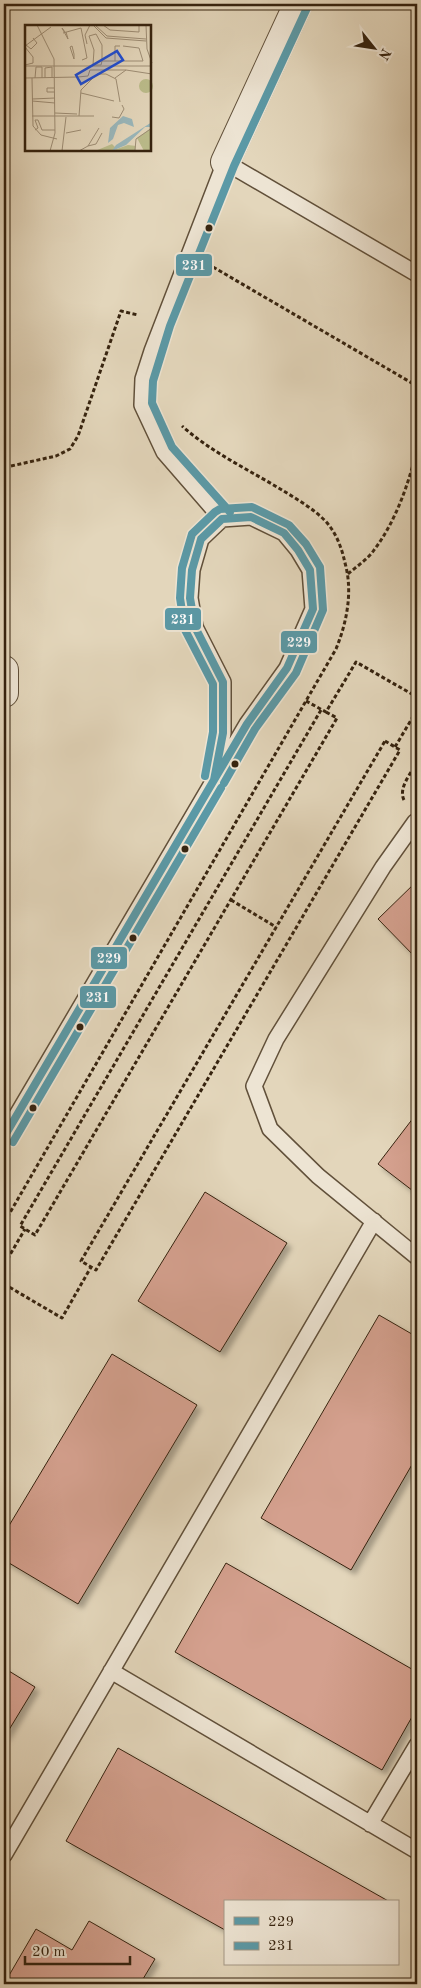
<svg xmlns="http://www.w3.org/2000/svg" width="421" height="1988" font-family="'Old Standard TT',serif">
	<defs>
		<filter id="shadow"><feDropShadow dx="4.5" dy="4.5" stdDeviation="2.5" flood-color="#0004"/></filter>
	</defs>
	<rect width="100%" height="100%" fill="#e3d6bb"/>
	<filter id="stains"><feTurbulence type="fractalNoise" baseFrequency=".004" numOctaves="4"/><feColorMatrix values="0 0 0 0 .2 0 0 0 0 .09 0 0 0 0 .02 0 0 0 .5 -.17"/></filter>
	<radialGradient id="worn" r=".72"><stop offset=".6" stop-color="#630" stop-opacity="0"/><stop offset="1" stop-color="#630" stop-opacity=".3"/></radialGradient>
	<path fill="#d4a08e" stroke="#36230f" filter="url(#shadow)" d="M417,881v78l-39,-40z
		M417,1113v81l-39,-30z
		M205,1192l82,51 -67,109 -82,-51z
		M379,1315l38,22v119l-66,114 -90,-52z
		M112,1354l85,51 -119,199 -74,-44v-26z
		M226,1563l191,109v36l-35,62 -207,-118z
		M4,1668l31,19 -31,51z
		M118,1748l272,154h-165v28l-159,-89z
		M89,1921l66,38 -15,25h-136l32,-55 36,21z"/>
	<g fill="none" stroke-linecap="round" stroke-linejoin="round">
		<defs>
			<path id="service" d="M222,519l-58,-67 -22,-47 1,-26 9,-28 73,-189 192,112
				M417,821l-2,1 -32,45 -107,172 -22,47 16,43 48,47 99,81
				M4,1137l243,-413 40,-56 26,-59 -3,-39 -12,-20 -14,-17 -33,-16 -29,2 -21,20 -9,31 -2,28 5,29 28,55v51l-9,48
				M111,1671l306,180
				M370,1824l47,-79
				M4,1855l370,-634"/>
			<path id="minor" d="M225,162l73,-158
				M4,670v23"/>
		</defs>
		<use href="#service" stroke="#61503a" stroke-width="18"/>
		<use href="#minor" stroke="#61503a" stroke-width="30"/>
		<path stroke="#36230f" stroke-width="3" stroke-dasharray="4 2.5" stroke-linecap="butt" d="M213,267l204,119
			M11,466l45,-10 14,-7 8,-13 43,-125 17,4
			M348,574c9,-8 20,-15 26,-24 22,-29 34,-65 43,-100
			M306,701l20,11 30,-50 61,35
			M321,710l-301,516 15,9 302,-517 -11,-6
			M385,741l15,9 -304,520 -15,-9z
			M395,747l22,-37
			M404,800c-6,-12 7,-27 13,-37
			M231,900l45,27
			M4,1223l332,-574c11,-27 17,-58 9,-86 -3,-14 -8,-28 -17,-39 -12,-14 -30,-24 -46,-34 -33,-20 -71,-38 -100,-64
			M4,1265l21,-36
			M4,1284l58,34 29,-51"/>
		<use href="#service" stroke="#ede4d3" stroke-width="15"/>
		<use href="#minor" stroke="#ede4d3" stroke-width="28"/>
		<defs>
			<path id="bus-1" d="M251,517l33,16 14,17 12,20 3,39 -26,59 -40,56 -33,56 9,-47v-51l-28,-55 -5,-29 2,-28 9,-31 21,-20z
				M4,1137l210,-357"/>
			<path id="bus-2" d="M230,512l-58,-65 -20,-44 1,-22 17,-55 64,-160 73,-158
				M205,776l8,-44v-48l-28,-54 -5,-32 2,-30 10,-34 23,-22 5,-3 32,-2 37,18 17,19 14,23 3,43 -27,63 -41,56 -31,54
				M13,1142l208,-354"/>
		</defs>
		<use href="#bus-1" stroke="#ede4d3" stroke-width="11"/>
		<use href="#bus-2" stroke="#ede4d3" stroke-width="11"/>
		<use href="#bus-1" stroke="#5b99a6" stroke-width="8"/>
		<use href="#bus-2" stroke="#5b99a6" stroke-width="8"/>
	</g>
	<g fill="#36230f" stroke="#ede4d3" stroke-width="2">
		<circle cx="209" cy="228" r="4.5"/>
		<circle cx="235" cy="764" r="4.5"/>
		<circle cx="185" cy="849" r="4.5"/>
		<circle cx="133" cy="938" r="4.5"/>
		<circle cx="80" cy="1027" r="4.5"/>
		<circle cx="33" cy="1108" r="4.5"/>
	</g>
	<g transform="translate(25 25)">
		<rect width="126" height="126" fill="#e3d6bb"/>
		<path d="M114 61a7 7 0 1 1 14 0a7 7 0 1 1-14 0ZM126,103v23h-7l-7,-13zM87,119l5,5 11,-4 8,1 -1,5h-40z" fill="#bbbc8b"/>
		<path d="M98,91l9,3 2,8 -10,-4 -6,2 -5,14 -5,4 2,-15zM127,97l-2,5h-5l-19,18 -14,6 4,-6z" fill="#99b6ba"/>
		<path fill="none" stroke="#9e8e76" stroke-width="1" d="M12,0l17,34 1,74 -5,18M68,0l13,13 40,3M70,0l12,11 39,3M78,0l7,5 29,2v-7M121,0l1,24 5,14M40,7l-3,-4 6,11 -2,-7M38,8l18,-5 6,30 -5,2M62,19l-2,-9 5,-10M1,20l5,4 6,-6 -4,-5M0,21l26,-19M47,21l2,8v5l-4,-12zM0,22l8,10v6l-8,2M77,36v-16l-6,-11 -7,2 5,14 -1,15h8l1,-4h41l-4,-13 -16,-2M90,36v-15h5M0,41h127M0,53l53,-1 10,-1 2,-6h36M7,53l1,48 8,9 16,4M10,53l1,-11h6v11M20,53v-10l7,-1v11M90,53l11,-8 26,4M29,63h-7v4h8M56,68l33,8M7,74l23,-1M7,76l23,2M30,88l22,1M7,91h62M54,91l2,-26 16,-16h9l10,5 4,23M87,92l7,1 5,-9 -2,-4M10,105l3,-2 -3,-8h3l4,10h13M41,108l15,-3M63,121l8,-2 6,-11M110,125l1,-11 16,-11M37,126l4,-34M54,126l9,-5 11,-18"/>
		<path fill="#1d4ed8" fill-opacity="0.15" stroke="#1d4ed8" stroke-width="2.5" d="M92,26l6,9 -42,24 -5,-9z"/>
		<rect width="126" height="126" fill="none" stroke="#36230f" stroke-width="2.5"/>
	</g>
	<g stroke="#ede4d3" stroke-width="2">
		<rect x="175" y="253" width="38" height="24" rx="5" fill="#5b99a6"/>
		<rect x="164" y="607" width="38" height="24" rx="5" fill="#5b99a6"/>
		<rect x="280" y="630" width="38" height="24" rx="5" fill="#5b99a6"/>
		<rect x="90" y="946" width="38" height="24" rx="5" fill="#5b99a6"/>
		<rect x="79" y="985" width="38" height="24" rx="5" fill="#5b99a6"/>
	</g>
	<g font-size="14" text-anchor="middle" font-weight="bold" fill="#fff">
		<text x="194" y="270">231</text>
		<text x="183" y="624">231</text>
		<text x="299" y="647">229</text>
		<text x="109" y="963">229</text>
		<text x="98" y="1002">231</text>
	</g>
	<rect width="421" height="1988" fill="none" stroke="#e3d6bb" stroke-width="20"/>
	<rect x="5" y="5" width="411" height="1978" fill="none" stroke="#36230f" stroke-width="2.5"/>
	<rect x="10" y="10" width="401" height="1968" fill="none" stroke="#36230f"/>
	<rect x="224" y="1900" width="175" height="65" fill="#ede4d3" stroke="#a49785"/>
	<rect x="234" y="1917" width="25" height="8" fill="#5b99a6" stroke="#a49785"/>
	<text x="268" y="1926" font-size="15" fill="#36230f">229</text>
	<rect x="234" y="1942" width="25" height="8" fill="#5b99a6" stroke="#a49785"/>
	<text x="268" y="1950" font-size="15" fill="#36230f">231</text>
	<g transform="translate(374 48) rotate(120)" stroke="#ede4d3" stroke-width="4" paint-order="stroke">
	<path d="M0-4L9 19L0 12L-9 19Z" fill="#36230f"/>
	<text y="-8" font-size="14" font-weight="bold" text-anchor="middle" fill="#36230f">N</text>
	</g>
	<path d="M25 1956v8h105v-8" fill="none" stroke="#36230f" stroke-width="2.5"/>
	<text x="32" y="1956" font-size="15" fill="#36230f" stroke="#ede4d3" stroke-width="4" paint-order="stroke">20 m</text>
	<rect width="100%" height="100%" filter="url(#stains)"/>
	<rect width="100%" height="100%" fill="url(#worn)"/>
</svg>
